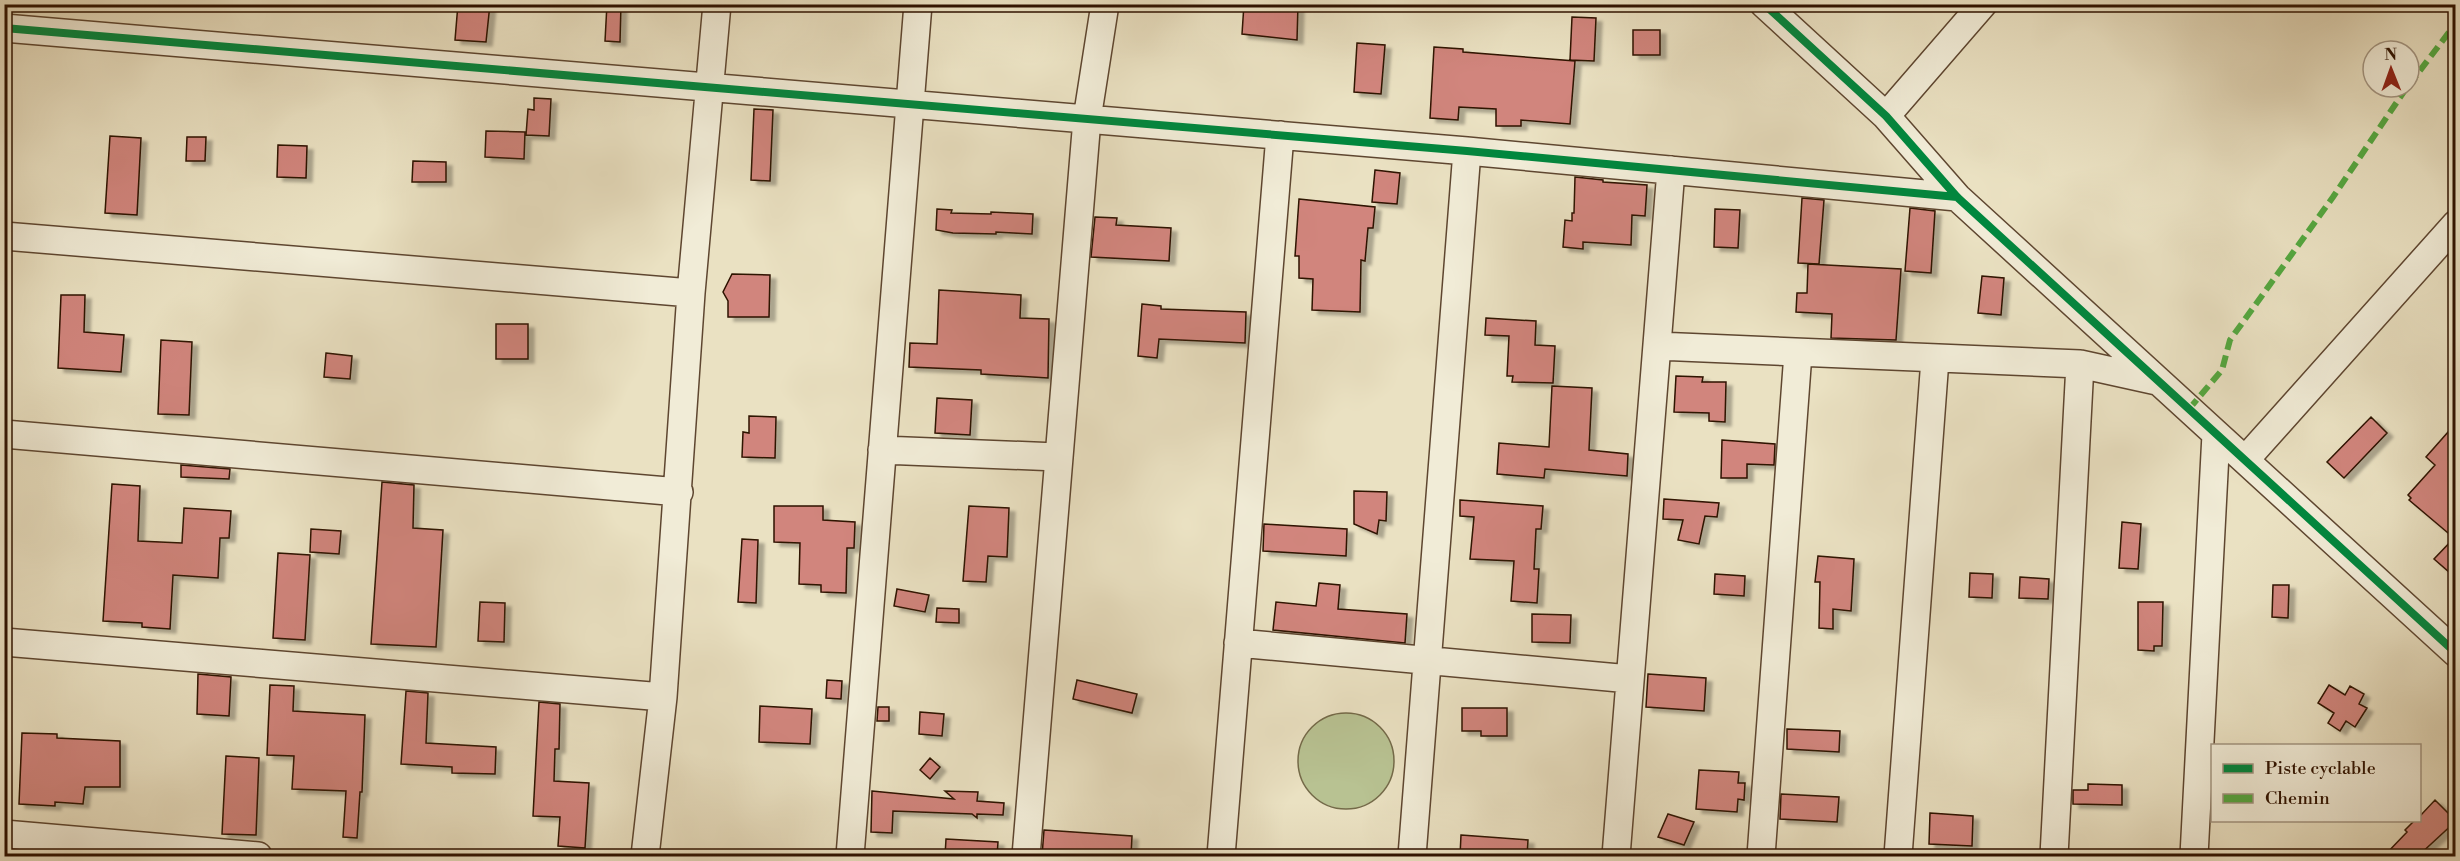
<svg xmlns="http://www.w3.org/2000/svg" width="2460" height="861" font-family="'Libre Bodoni',serif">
	<defs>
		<filter id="shadow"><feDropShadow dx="6" dy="4" stdDeviation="1.5" flood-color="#0004"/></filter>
	</defs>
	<rect width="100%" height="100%" fill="#eae1c2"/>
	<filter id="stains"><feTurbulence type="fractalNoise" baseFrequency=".00333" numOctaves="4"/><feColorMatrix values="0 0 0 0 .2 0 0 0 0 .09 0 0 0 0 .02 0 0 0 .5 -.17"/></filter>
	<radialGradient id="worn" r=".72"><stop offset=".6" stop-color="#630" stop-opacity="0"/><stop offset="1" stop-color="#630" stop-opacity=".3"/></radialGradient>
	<path fill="#b8c292" stroke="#746a49" stroke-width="1.5" d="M1298 761a48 48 0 1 1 96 0a48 48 0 1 1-96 0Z"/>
	<path fill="#d1857d" stroke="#2f1200" stroke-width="1.5" filter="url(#shadow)" d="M458,4h32l-4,38 -31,-2z
		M607,4h14l-1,38 -15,-1z
		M1244,4h54l-1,36 -55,-6z
		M1572,17l24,1 -2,43 -24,-1z
		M1633,30h27v25h-27z
		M1357,43l28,2 -4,49 -27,-2z
		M1434,47l29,2v3l112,9 -5,63 -49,-4v6h-25v-17l-37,-2 -1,13 -28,-2z
		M534,98l17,1 -2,37 -23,-1 2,-26 6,1z
		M754,109l19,1 -3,71 -19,-1z
		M486,131l39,1 -1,27 -39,-2z
		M110,136l31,2 -4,77 -32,-2z
		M187,137h19l-1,24h-19z
		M278,145l29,1 -1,32 -29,-1z
		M413,161l33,1v20h-34z
		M1375,170l25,3 -3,31 -25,-2z
		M1575,177l28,3v2l44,3 -2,31 -13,-1 -1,30 -48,-3v7l-20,-2 2,-27 7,1v-8h2z
		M1802,198l22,2 -5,64 -21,-1z
		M1299,199l76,8 -2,21h-5l-3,33 -4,-1 -1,52 -48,-2 1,-31 -14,-1v-22h-4z
		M1910,208l25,3 -4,62 -26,-2z
		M937,209l15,1 -1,3 40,1v-2l42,2 -1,20 -36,-2v2l-43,-1 -17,-3z
		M1715,209l25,1 -2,38 -24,-1z
		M1095,217l22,1 -1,7 55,3 -2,33 -78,-4z
		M1808,264l93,5 -5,71 -65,-2 1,-24 -36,-2 1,-19h10z
		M732,274l38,1 -1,42h-41v-16l-5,-9z
		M1982,276l22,2 -3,37 -23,-2z
		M939,290l82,5 -1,23 29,1 -1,59 -67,-4v-4l-72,-3 1,-24 27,1z
		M61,295h24l-1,37 40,3 -3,37 -63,-4z
		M1142,304l19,2v3l85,3 -1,31 -86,-4 -2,19 -19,-2z
		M1486,318l50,3 -1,24 20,1 -2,37 -41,-1 1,-6h-6l2,-40 -24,-1z
		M496,324h32v35h-32z
		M161,340l31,2 -3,73 -31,-1z
		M326,353l26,3 -2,23 -26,-2z
		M1676,376l27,1 -1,5h24l-1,40 -16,-1v-8l-35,-1z
		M1552,386l40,2 -3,62 39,4 -1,22 -82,-7 -1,9 -47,-4 2,-31 50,4z
		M937,398l35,2 -2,35 -35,-2z
		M749,416l27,1 -1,41 -33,-1 1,-25 6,1z
		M2371,417l16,16 -43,45 -17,-16z
		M2456,423v155l-22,-19 20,-21 -45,-38 2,-2 -3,-3 27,-30 -9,-8z
		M1722,440l53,4 -1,21 -27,-1v14h-26z
		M181,465l49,4 -1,10 -48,-2z
		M382,482l32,3 -1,43 30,2 -7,117 -65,-3z
		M112,484l28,2 -2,55 44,2 2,-35 47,3 -2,27h-9l-2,40 -45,-3 -3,54 -28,-2v-4l-39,-2z
		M1354,491l33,1 -1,29 -7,-1 -2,14 -23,-10z
		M1664,499l55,4 -2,14 -12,-1 -6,28 -21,-4 5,-20 -20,-1z
		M1460,500l83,6 -2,23h-5l-2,40h5l-2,34 -26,-2 3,-40 -44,-2 4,-42 -14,-1z
		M774,506h49v14l32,2 -1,26h-7l-1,45 -25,-1v-7l-22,-1 1,-41 -26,-1z
		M969,506l40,2 -2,49 -19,-1 -2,26 -23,-1z
		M2122,522l19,2 -3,45 -19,-1z
		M1264,524l83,5 -1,27 -83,-5z
		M311,529l30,2 -2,23 -29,-2z
		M742,539l16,1 -2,63 -18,-1z
		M278,553l32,2 -5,85 -32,-2z
		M1818,556l36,3 -3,52 -18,-2v20l-14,-1 1,-46h-5z
		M1970,573l23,1 -1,24 -23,-1z
		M1715,574l30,2 -1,20 -30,-2z
		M2020,577l29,2 -1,20 -29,-1z
		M1319,583l21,2 -2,24 69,5 -2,29 -132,-13 3,-28 40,4z
		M2273,585h16l-1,33 -16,-1z
		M897,589l32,6 -4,17 -31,-6z
		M480,602l25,1 -1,39 -26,-1z
		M2138,602h25l-1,44h-8v5l-16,-1z
		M937,608l22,1v14l-23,-1z
		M1532,614l39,1 -1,28 -38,-1z
		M198,674l33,3 -2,39 -32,-2z
		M1648,674l58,4 -2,33 -58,-4z
		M827,680l15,1 -1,18 -15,-1z
		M1077,680l60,14 -5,19 -59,-14z
		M270,685l24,1 -1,25 72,4 -3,77h-2l-3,46 -14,-1 3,-46 -54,-2 2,-33 -27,-1z
		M2329,685l16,10 5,-9 14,8 -5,10 8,4 -12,19 -9,-6 -6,10 -12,-8 6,-10 -16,-10z
		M406,691l22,2 -2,50 70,4 -1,27 -43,-1v-6l-51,-3z
		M539,702l21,2 -1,45h-4l-1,32 35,2 -4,65 -27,-2 2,-29 -27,-1z
		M760,706l52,3 -2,35 -51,-2z
		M878,707h11v14h-12z
		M1462,708h45v28h-26v-5h-19z
		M920,712l24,2 -2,22 -23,-2z
		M1787,729l53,2 -1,21 -52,-3z
		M22,733l35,1v4l63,3v46h-35l-2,17 -28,-2v4l-36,-2z
		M226,756l33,2 -3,77 -34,-1z
		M930,758l10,9 -10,12 -10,-9z
		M1699,770l40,2 -1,11h7l-1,17 -6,-1 -1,13 -41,-3z
		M2088,784l34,1v20l-49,-1v-14h15z
		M872,791l82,8 -9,-8 33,1 -1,9 27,2 -1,12 -26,-1v4l-5,-4 -79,-3 -1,22 -21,-1z
		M1781,794l58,3 -2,25 -57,-3z
		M2435,800l21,21 -38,35h-34l23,-24 -2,-2 10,-10h5v-4z
		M1930,813l43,3 -1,30 -43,-2z
		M1668,814l26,8 -10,23 -26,-8z
		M1044,830l88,6 -1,20h-89z
		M1461,835l67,5 -1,16h-67z
		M946,839l52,3 -1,14h-52z"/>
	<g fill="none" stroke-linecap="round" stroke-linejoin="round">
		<defs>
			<path id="minor" d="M1764,4l122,112 71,81 499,456
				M4,28l1463,123 490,46
				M1886,116l97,-112
				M4,236l687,57
				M1657,346l423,18 77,17
				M4,434l675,58
				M882,450l175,7
				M2245,460l211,-236
				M4,642l659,55
				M1238,643l392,36
				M4,834l254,22
				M645,856l18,-159 28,-404 26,-289
				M850,856l68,-852
				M1026,856l61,-737 18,-115
				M1221,856l59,-721
				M1412,856l55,-705
				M1616,856l55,-686
				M1761,856l37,-503
				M1898,856l37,-497
				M2054,856l26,-492
				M2194,856l22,-422"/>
		</defs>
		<use href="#minor" stroke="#5e4630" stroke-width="30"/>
		<use href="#minor" stroke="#f1ecd7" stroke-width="27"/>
		<path stroke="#54a840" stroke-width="6" stroke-dasharray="12 6" stroke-linecap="butt" d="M2409,85l47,-62
			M2189,409l33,-39 8,-30 103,-143 74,-110"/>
		<defs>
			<path id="cycleway" d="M1764,4l122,112 71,81 499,456
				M4,28l1463,123 490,46"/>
		</defs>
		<use href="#cycleway" stroke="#f1ecd7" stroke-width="11"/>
		<use href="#cycleway" stroke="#00873e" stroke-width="8"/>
	</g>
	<rect width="2460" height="861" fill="none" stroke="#eae1c2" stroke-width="24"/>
	<rect x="6" y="6" width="2448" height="849" fill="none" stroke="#2f1200" stroke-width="3"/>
	<rect x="12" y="12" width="2436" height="837" fill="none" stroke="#2f1200" stroke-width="1.5"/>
	<rect x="2211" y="744" width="210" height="78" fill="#f1ecd7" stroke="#a39581" stroke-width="1.5"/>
	<rect x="2223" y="764" width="30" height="9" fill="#00873e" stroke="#a39581" stroke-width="1.5"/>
	<text x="2265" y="774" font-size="18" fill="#2f1200">Piste cyclable</text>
	<rect x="2223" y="794" width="30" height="9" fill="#54a840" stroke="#a39581" stroke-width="1.5"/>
	<text x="2265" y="804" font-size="18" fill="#2f1200">Chemin</text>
	<g transform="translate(2391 69) rotate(359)"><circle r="28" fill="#f1ecd7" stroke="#a39581" stroke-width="1.5"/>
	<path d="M0-4.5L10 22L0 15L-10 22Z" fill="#8f2418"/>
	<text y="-9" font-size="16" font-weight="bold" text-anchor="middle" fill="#2f1200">N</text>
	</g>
	<rect width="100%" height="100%" filter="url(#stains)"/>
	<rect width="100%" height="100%" fill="url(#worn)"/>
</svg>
